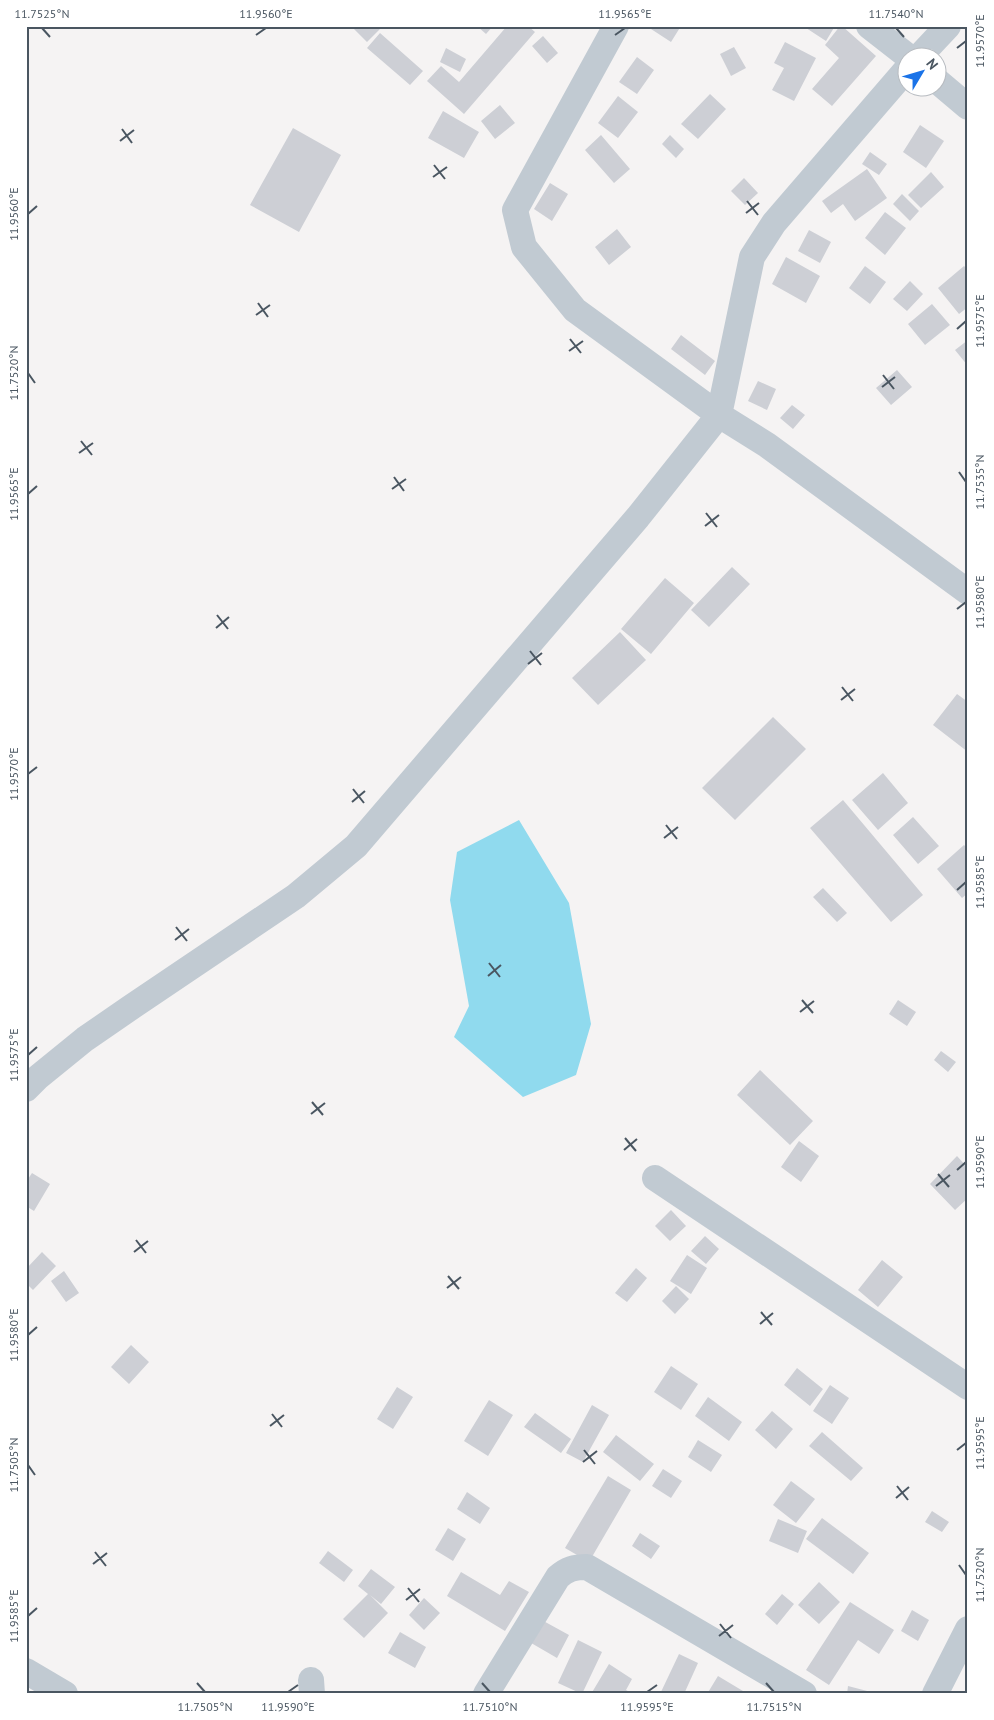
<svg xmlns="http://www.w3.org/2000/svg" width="994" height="1720" font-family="'PT Sans',sans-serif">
	<rect width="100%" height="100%" fill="#f5f3f3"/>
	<path fill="#90daee" d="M519,820l50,83 22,121 -15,51 -53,22 -69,-60 15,-31 -19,-106 7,-48z"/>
	<path fill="#cdcfd5" d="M355,26h28l-16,16 -14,-14z
		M477,26h16l-7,8z
		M507,26h21l7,6 -71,82 -37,-33 14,-15 18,16z
		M653,26h28l-10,16 -20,-13z
		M803,26h32l-9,15z
		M840,26h2l34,30 -44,50 -20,-17 27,-31 -14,-13z
		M380,33l43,38 -13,14 -43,-37z
		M543,36l15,17 -11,10 -15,-17z
		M785,42l31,16 -22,43 -22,-11 12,-22 -10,-5z
		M734,47l12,21 -15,8 -11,-22z
		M446,48l20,11 -6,13 -20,-10z
		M637,57l17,13 -17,24 -18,-12z
		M710,94l16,15 -28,30 -17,-15z
		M618,96l20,16 -20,26 -20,-15z
		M500,105l15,18 -20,16 -14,-18z
		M443,111l36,21 -15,26 -36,-20z
		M920,125l24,16 -18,27 -23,-16z
		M293,128l48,27 -42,77 -49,-27z
		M601,135l29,34 -16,14 -29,-33z
		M670,135l14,14 -8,9 -14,-14z
		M870,152l17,12 -8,11 -17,-11z
		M867,169l20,29 -32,23 -12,-17 -12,9 -9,-12z
		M931,172l13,15 -23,21 -13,-13z
		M744,178l14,15 -13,12 -14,-14z
		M550,183l18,11 -16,27 -18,-12z
		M902,194l17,17 -9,10 -17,-17z
		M885,212l21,16 -21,27 -20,-17z
		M617,229l14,18 -22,18 -14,-18z
		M809,230l22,12 -11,21 -22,-12z
		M786,257l34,19 -14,27 -34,-19z
		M865,266l21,16 -16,22 -21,-16z
		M964,266l4,4v37l-9,7 -21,-26z
		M910,281l13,13 -16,17 -14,-12z
		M932,304l18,21 -25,20 -17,-21z
		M681,335l34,26 -10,14 -34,-26z
		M968,340v26l-13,-16z
		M897,370l15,17 -21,18 -15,-17z
		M758,381l18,8 -9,21 -19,-9z
		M792,405l13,10 -12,14 -13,-11z
		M732,567l18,17 -41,43 -18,-17z
		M665,578l29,25 -43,51 -30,-25z
		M620,632l26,28 -48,45 -26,-27z
		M957,694l11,8v50l-35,-27z
		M773,717l33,32 -71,71 -33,-32z
		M883,773l25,30 -30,27 -26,-30z
		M843,800l80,95 -32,27 -81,-94z
		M913,817l26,29 -21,18 -25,-29z
		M964,845l4,4v44l-6,5 -25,-29z
		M823,888l24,25 -10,9 -24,-25z
		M898,1000l18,12 -9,14 -18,-12z
		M941,1051l15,11 -8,10 -14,-12z
		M760,1070l53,51 -23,24 -53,-50z
		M799,1141l20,15 -18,26 -20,-15z
		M957,1156l11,12v30l-13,12 -25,-26z
		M32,1173l18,11 -16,27 -8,-5v-24z
		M671,1210l15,16 -16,15 -15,-15z
		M705,1236l14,13 -13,15 -15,-13z
		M42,1252l14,14 -23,24 -7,-7v-14z
		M687,1255l20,13 -16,26 -21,-13z
		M882,1260l21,17 -25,30 -20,-17z
		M636,1268l11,10 -20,24 -12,-9z
		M64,1271l15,22 -13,9 -15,-21z
		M676,1286l13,13 -14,15 -13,-13z
		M131,1345l18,17 -20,22 -18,-17z
		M671,1366l27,18 -17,26 -27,-18z
		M797,1368l26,21 -13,17 -26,-21z
		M830,1385l19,13 -17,26 -19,-13z
		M397,1387l16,10 -20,32 -16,-10z
		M708,1397l34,25 -13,19 -34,-25z
		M489,1400l24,15 -25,41 -24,-15z
		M592,1405l17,10 -26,47 -17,-9z
		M772,1411l21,18 -17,20 -21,-19z
		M535,1413l36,26 -10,14 -37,-26z
		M822,1432l41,36 -12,13 -42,-35z
		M616,1435l38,29 -14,17 -37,-29z
		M698,1440l24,15 -11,17 -23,-15z
		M663,1469l19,12 -11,17 -19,-12z
		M608,1476l23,14 -42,72 -24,-14z
		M791,1481l24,18 -19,24 -23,-18z
		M467,1492l23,16 -10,16 -23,-15z
		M932,1511l17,11 -7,10 -17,-10z
		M822,1518l47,35 -16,21 -47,-35z
		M778,1519l29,12 -9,22 -29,-12z
		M448,1528l18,11 -13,22 -18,-11z
		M640,1533l20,13 -9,13 -19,-13z
		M328,1551l25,19 -9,12 -25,-19z
		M371,1569l24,18 -14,17 -11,-9 18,18 -24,25 -21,-19 25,-25 -10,-8z
		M461,1572l39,23 9,-14 20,11 -24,39 -58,-35z
		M819,1582l21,20 -21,22 -21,-19z
		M782,1594l12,10 -17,21 -12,-11z
		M424,1598l16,15 -16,17 -15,-15z
		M850,1602l44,28 -15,24 -21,-14 -29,45 -23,-15z
		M912,1610l17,10 -11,21 -17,-10z
		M538,1618l31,17 -12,23 -31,-18z
		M400,1632l26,15 -11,21 -27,-15z
		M578,1640l24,12 -20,42 -24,-11z
		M679,1654l19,9 -14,31h-24z
		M609,1664l23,15 -6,11 7,4h-42z
		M718,1676l25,15 -1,3h-35z
		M848,1686l23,6v2h-24z"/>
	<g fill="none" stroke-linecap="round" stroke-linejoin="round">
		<path stroke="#c1cad2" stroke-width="26" d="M616,26l-101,184 9,37 51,63 144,105 48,30 201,147
			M869,26l41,32
			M918,58l30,-32
			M936,80l32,27
			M26,1089l11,-11 48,-39 45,-31 166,-112 60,-50 282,-329 81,-102 33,-158 22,-34 132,-153
			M655,1178l313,209
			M26,1671l39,23
			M311,1680l1,14
			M486,1694l72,-117c9,-8 16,-10 29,-10l217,127
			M935,1694l33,-65"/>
	</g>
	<path fill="none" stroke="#4a5661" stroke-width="2" d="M42,28l8,9M896,28l8,9M256,35l10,-7M615,35l10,-7M957,48l9,-7M122,129l10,14M120,141l14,-11M434,165l11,14M433,177l14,-10M747,201l11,14M746,213l13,-10M28,214l9,-8M258,303l10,14M256,315l14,-10M957,329l9,-8M570,339l11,14M569,351l14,-10M28,373l7,10M883,375l11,14M882,387l13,-10M81,441l11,14M79,453l14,-10M959,472l7,10M394,477l10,14M392,489l14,-10M28,494l9,-8M706,513l11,14M705,526l14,-11M957,609l9,-7M217,615l11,14M216,628l13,-11M530,651l11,14M528,664l14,-11M842,687l11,14M841,700l14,-11M28,774l9,-7M353,789l11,14M352,802l13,-11M666,825l11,14M664,838l14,-11M957,890l9,-8M176,927l11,14M175,940l14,-11M489,963l11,14M488,976l13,-11M802,1000l11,13M800,1012l14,-11M28,1055l9,-8M312,1102l11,13M311,1114l14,-11M625,1138l11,13M624,1150l13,-11M957,1170l9,-8M938,1174l11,13M936,1186l14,-11M136,1240l10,13M134,1252l14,-11M448,1276l11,13M447,1288l14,-11M761,1312l11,13M760,1324l13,-11M28,1335l9,-8M272,1414l10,13M270,1426l14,-11M584,1450l11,14M957,1450l9,-7M583,1462l14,-11M28,1465l7,10M897,1486l11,14M896,1498l13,-11M95,1552l11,14M93,1564l14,-11M959,1565l7,10M408,1588l11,14M406,1600l14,-11M28,1616l9,-8M720,1624l11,14M719,1636l14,-11M197,1683l8,9M482,1683l8,9M766,1683l8,9M288,1692l10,-7M647,1692l10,-7"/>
	<rect width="994" height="1720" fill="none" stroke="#ffffff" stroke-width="55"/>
	<g transform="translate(922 72) rotate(52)"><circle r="24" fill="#ffffff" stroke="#b7bbc0"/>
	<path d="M0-4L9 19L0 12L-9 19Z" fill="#1a73e8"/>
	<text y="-8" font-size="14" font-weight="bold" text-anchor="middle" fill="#4a5661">N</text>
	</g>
	<rect x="28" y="28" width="938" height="1664" fill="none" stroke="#4a5661" stroke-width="2"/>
	<g font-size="12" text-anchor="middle" fill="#4a5661">
		<text x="42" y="18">11.7525°N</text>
		<text x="266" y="18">11.9560°E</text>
		<text x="625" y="18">11.9565°E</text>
		<text x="896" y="18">11.7540°N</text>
		<text transform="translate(980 41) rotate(-90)" y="4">11.9570°E</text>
		<text transform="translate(14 214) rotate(-90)" y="4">11.9560°E</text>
		<text transform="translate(980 321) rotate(-90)" y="4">11.9575°E</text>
		<text transform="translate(14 373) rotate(-90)" y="4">11.7520°N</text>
		<text transform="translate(980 482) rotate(-90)" y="4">11.7535°N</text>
		<text transform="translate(14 494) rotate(-90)" y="4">11.9565°E</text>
		<text transform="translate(980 602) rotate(-90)" y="4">11.9580°E</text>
		<text transform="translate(14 774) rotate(-90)" y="4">11.9570°E</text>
		<text transform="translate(980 882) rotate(-90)" y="4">11.9585°E</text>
		<text transform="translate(14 1055) rotate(-90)" y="4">11.9575°E</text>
		<text transform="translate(980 1162) rotate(-90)" y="4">11.9590°E</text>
		<text transform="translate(14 1335) rotate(-90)" y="4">11.9580°E</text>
		<text transform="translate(980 1443) rotate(-90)" y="4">11.9595°E</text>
		<text transform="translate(14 1465) rotate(-90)" y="4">11.7505°N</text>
		<text transform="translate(980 1575) rotate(-90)" y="4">11.7520°N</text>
		<text transform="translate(14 1616) rotate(-90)" y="4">11.9585°E</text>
		<text x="205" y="1711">11.7505°N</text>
		<text x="288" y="1711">11.9590°E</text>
		<text x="490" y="1711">11.7510°N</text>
		<text x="647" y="1711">11.9595°E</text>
		<text x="774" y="1711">11.7515°N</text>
	</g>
</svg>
